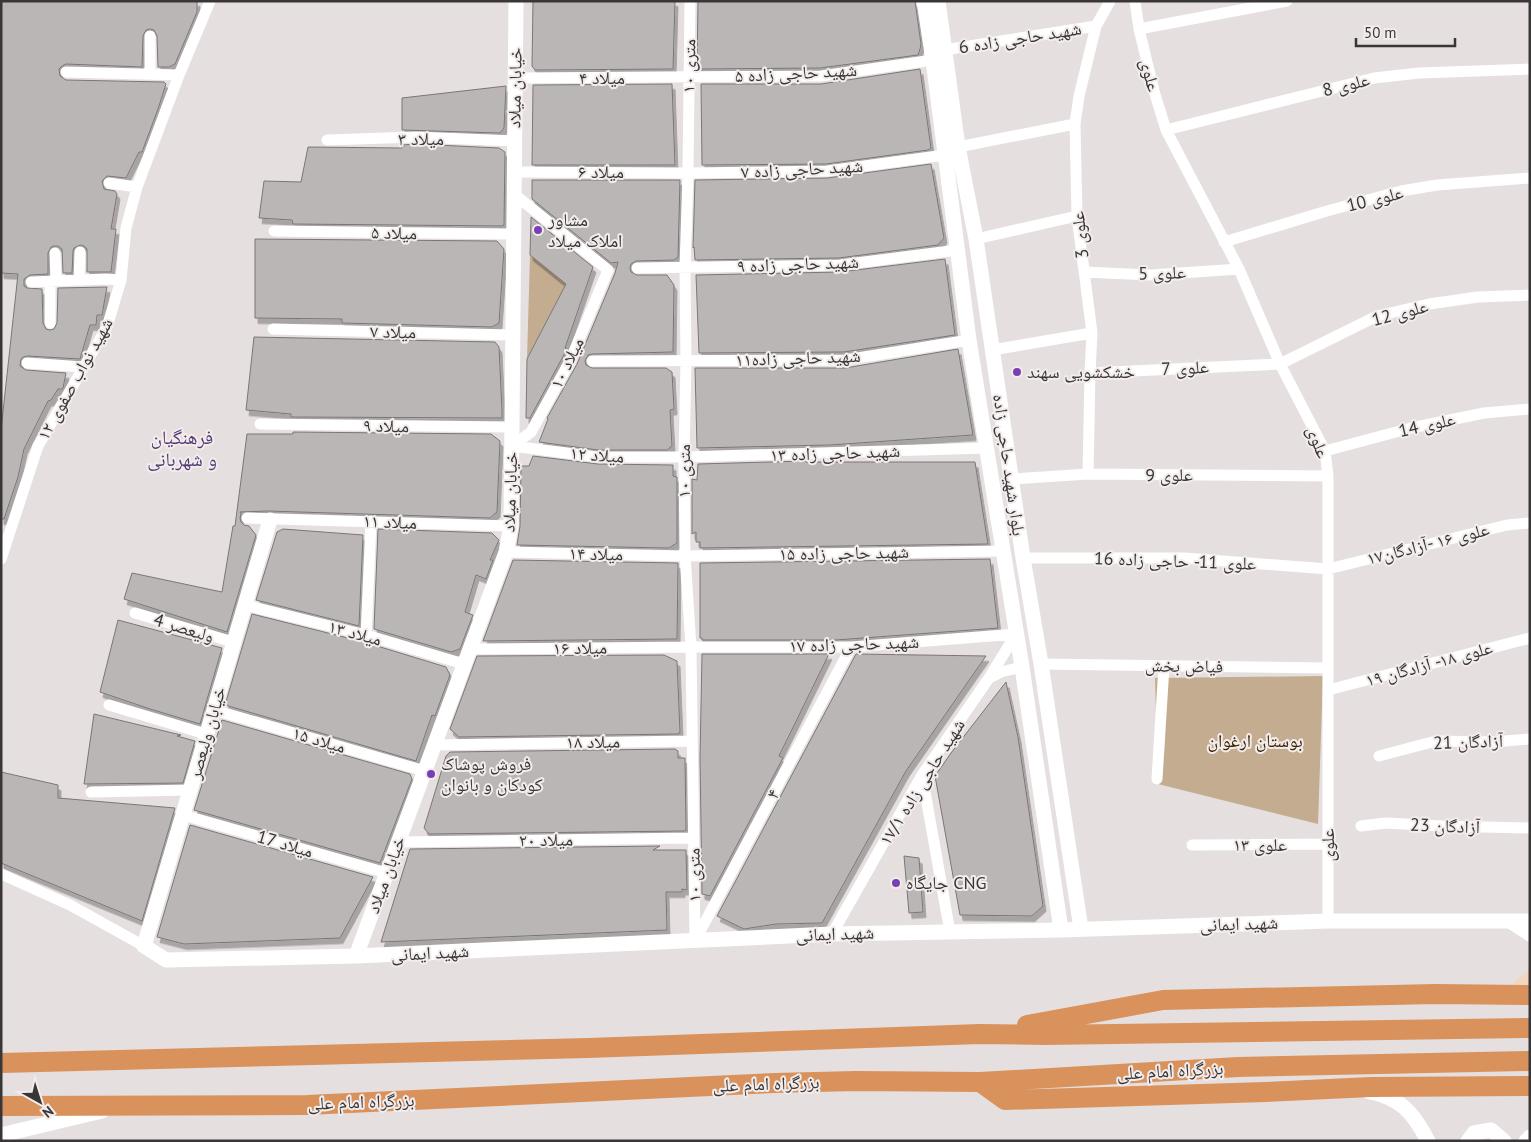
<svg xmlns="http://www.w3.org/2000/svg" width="1531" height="1142" font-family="'PT Sans','Noto Naskh Arabic',sans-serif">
	<defs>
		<filter id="shadow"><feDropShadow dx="3" dy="5.5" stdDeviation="0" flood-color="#0004"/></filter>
	</defs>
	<rect width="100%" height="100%" fill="#e5e0df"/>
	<path fill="#c4ac90" d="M530,255l37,27 -40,77z
		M1323,676l-5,148 -160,-40 -3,-106z"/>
	<path fill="#bbb6b6" stroke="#7b7676" filter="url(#shadow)" d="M1,1h196v11l-22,52 -6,3h-11l-1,-31 -3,-6 -4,-1 -4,1 -3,6 -1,31 -76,-3 -4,2 -3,3 1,7 6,4 98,2 2,2 -8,25 -16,43h-3l-13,26 -19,-2 -5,5 2,8 11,2 2,3 -6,35h5l-5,43h-24v-23l-3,-3 -4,-1 -6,3 -1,3 -1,22h-9l-1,-24 -4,-3h-4l-3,1 -3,6v21l-18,1 -6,4v7l3,2 15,1 1,34 3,6 4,1 4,-1 3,-6 1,-35 49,-1 -5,28h-5l-1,10h-6l-10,34 -52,-3 -5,1 -2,2 -1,7 6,4 40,3 -3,15 -1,1h-4l-7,11 -3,1 -24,48 -6,28 -14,42h-3v-89l17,-156 -17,-1z
		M533,1h142l-2,68 -138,1 -3,-4z
		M698,1h217l6,43 -1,5 -2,6 -98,13 -120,1v-2l-3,1z
		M920,69l11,79 -3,2 -102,14 -124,1 -1,-81h120z
		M672,84l3,81h-143l1,-80z
		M506,86l-2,42 -4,5 -98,-3v-32z
		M416,144l83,4 6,4 -1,73 -2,1 -209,-2 -1,-4 -33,-2 5,-37 37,1 7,-35 94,1v-3z
		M931,164l13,74 -6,7 -99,13 -144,2 -1,-13 -1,1 2,-68 132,-2z
		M532,180h148l-2,77 -4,3 -38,1 -5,3 -1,4 1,4 6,3h30l7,10 -1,67 -81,2 -4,1 -3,6 1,4 6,3h74l6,4 2,37 -4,1 2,36 -5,4h-69l-59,-8 9,-23 -1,-1 30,-54 38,-91 3,-11 -7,1 -79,-64z
		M531,217l62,50 -28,81 2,1 -37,69h-4l1,-59 39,-75 -36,-29z
		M255,239l242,2 7,8 -5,74 -7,4 -150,-4v-4l-87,-1z
		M945,259l10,76 -111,17 -145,1 -3,-78 144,-3z
		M254,337l241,5 4,5 3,64v7l-211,-1v-3l-45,-4z
		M958,349l15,86 -143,10 -133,3 -2,-80h150z
		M293,432l198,2 9,7 -3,71 -7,6 -222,-7 -28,1 1,2 -1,4 1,4 3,3 5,1 7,9 -29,97 -103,-33 8,-26 90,19 11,-66h2l12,-92h46z
		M533,456l65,8 75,1v11l4,1v66l-8,5 -152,-3 3,-19 1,-60h8z
		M806,461v1h169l13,82 -288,4v-6h-4v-10l-4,2v-55l5,1 1,-16z
		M283,529l80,6 -4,91 -103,-26 21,-68z
		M378,529l114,4 7,7 -9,20h3l-7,19 -10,-4 -11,37 8,3 -13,34 -9,3 -77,-23z
		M990,559l8,69 -162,12h-134v-2h-2v-75z
		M513,560l165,3 -1,76 -194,2z
		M252,614l112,28 82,25 4,8 -15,41 -3,-1 -16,46 -191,-56z
		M118,620l104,28 -22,76 -50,-15 -50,-17z
		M702,654h127l-50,102 4,2 -73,138 -8,-2 -2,-136z
		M856,654l130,2 -80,115 -84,152 -46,1 -32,5 -27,-13z
		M664,655l13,6 3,71 -2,2 -219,3 -9,-8 27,-73z
		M1006,682l12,55 25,169 -11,10 -72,-1 -25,-139 16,-23z
		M94,714l87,21 -4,1 18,5 -12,42 -99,1z
		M222,720l188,54 2,5 -32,84 -186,-53z
		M675,749l3,2v7h7l1,72 -2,1 -255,3 -5,-6 22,-72 4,-4z
		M1,772l57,13v13l117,10 -33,113 -141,-58z
		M190,825l183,52 -33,61 -156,6 -27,-7z
		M660,846l-7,4h33l1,40 -5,-1v3h-16l1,38 -286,12 29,-93z
		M904,856l15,2 4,54 -14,1z"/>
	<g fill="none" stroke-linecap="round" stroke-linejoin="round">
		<path stroke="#fff" stroke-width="11" d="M690,1l-2,172 -3,94 1,94 -2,96 1,99 6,91 4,293
			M1135,1l4,28 15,62 12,39 73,139 41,95 45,87 3,25v445
			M1139,29l148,-28
			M944,50l152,-24
			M66,72l113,3
			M150,74v-38
			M515,78l306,-2 112,-16
			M1166,130l208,-52 45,-5 111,-4
			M327,140l89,-3 99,4
			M958,147l117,-23
			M514,172l174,1 139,-2 118,-16
			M109,183l28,4
			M274,231l240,3
			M976,239l101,-23
			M1224,242l103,-31 74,-20 36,-6 93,-7
			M55,253l1,28
			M637,268l203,-3 118,-15
			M1084,272l67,3 88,-6
			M79,280l1,-28
			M50,281v42
			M31,282l75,-3 15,1
			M273,329l240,6
			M992,350l100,-17
			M592,361l253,-1 124,-20
			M27,363l56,4
			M1090,373l190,-9 97,-48 52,-12 49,-7 52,-2
			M260,424l252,3
			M512,446l86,11h86l302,-9
			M512,446l19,-14 39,-71 38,-91 -94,-76
			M1325,451l86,-23 73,-15 46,-4
			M1088,474l2,-101 2,-40 -15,-117 -2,-92 4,-28 17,-70 14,-25
			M1011,479l77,-5 240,2
			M247,518l264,8
			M506,552l179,4 317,-5
			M1023,558h161l144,11 179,-44 23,-2
			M1,559l37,-113 69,-119 14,-47 5,-52 11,-41 42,-112 31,-74
			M245,605l121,30 98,29
			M135,613l98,29
			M366,635l5,-114
			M470,649l221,-2h160l165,-13
			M1041,664l287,4
			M989,678l12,-6 21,-5
			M1328,690l202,-52
			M109,705l97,29
			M214,710l211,61
			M434,745l257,-4
			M1379,756l57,-15 57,1 37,-3
			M922,775l28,157
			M1157,779l7,-113
			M91,792l99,-2
			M183,815l204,58
			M1361,826l25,-3 56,3 88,2
			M398,842l295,-4
			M1192,845l136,-1
			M1,874l69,31 74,41
			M832,934l90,-159 67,-97 27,-44
			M696,939l155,-292"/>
		<path stroke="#fff" stroke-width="15" d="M924,1l9,59 36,280 53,327 39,263
			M938,1l20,146 18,92 47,319 18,106 40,265
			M270,520l-126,426 22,14 190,-4 476,-22 229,-4 267,-9h202
			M1510,921l20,13
			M356,956l150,-404 5,-26 5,-525
			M1367,1091c33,6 46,21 61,50
			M1,1135l101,-24
			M1468,1141l6,-8 17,-3 13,11
			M1526,1141l4,-4"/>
		<path stroke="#f1d6c2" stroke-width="16" d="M1512,995l18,-16"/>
		<path stroke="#da925c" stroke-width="20" d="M1027,1025l136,-25 272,-6 95,1
			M1,1063l587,-15 392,-14 65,1 485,-7
			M980,1082l25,18 261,-8 105,-5 159,-1
			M1,1106l306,-1 467,-22 82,-2 124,1 258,-15 292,-6"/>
	</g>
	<g fill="#793fb5" stroke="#f2edec" stroke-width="2">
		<circle cx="538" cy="230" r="5"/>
		<circle cx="1017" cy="372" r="5"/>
		<circle cx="431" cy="774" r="5"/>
		<circle cx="896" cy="883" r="5"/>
	</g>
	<g text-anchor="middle" stroke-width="4" stroke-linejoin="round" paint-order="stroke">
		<g font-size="18" fill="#383636" stroke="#f2edec">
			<text transform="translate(1020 38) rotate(-9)" y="6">شهید حاجی زاده 6</text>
			<text transform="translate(689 66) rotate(-89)" y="6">۱۰ متری</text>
			<text transform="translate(796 73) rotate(-3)" y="6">شهید حاجی زاده ۵</text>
			<text transform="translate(1150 75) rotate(76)" y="6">علوی</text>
			<text x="602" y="84">میلاد ۴</text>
			<text transform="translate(1346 85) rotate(-14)" y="6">علوی 8</text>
			<text transform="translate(515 88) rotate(-89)" y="6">خیابان میلاد</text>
			<text x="421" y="145">میلاد ۳</text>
			<text transform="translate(802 169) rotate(-3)" y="6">شهید حاجی زاده ۷</text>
			<text x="601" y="178">میلاد ۶</text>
			<text transform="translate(1375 199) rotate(-14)" y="6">علوی 10</text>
			<text transform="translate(394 233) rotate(1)" y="6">میلاد ۵</text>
			<text transform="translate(1080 235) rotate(-96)" y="6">علوی 3</text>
			<text transform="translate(798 264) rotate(-2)" y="6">شهید حاجی زاده ۹</text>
			<text transform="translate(1162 273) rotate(-2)" y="6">علوی 5</text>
			<text transform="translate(1400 313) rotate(-15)" y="6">علوی 12</text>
			<text transform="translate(393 332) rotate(1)" y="6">میلاد ۷</text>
			<text transform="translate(798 358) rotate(-2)" y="6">شهید حاجی زاده۱۱</text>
			<text transform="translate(567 363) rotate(-64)" y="6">میلاد ۱۰</text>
			<text transform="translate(1185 368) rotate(-3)" y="6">علوی 7</text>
			<text transform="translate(75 379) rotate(-61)" y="6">شهید نواب صفوی ۱۲</text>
			<text transform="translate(1427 425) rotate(-13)" y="6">علوی 14</text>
			<text transform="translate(386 426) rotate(1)" y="6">میلاد ۹</text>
			<text transform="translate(1318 442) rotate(69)" y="6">علوی</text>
			<text transform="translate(835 453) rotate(-2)" y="6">شهید حاجی زاده ۱۳</text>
			<text transform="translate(597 455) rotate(4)" y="6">میلاد ۱۲</text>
			<text transform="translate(1009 465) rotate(82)" y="6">بلوار شهید حاجی زاده</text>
			<text transform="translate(684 471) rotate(-90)" y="6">۱۰ متری</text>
			<text x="1169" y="481">علوی 9</text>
			<text transform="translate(510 492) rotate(-88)" y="6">خیابان میلاد</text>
			<text transform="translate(390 522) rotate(2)" y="6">میلاد ۱۱</text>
			<text transform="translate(1428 544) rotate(-14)" y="6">علوی ۱۶ -آزادگان۱۷</text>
			<text transform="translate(844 553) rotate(-1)" y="6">شهید حاجی زاده ۱۵</text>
			<text transform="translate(596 554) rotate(1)" y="6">میلاد ۱۴</text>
			<text transform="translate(1175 561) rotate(2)" y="6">علوی 11- حاجی زاده 16</text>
			<text transform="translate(184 628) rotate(17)" y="6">ولیعصر 4</text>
			<text transform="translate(355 633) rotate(15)" y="6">میلاد ۱۳</text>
			<text transform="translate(854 644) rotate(-2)" y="6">شهید حاجی زاده ۱۷</text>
			<text transform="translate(580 648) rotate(-1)" y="6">میلاد ۱۶</text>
			<text transform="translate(1429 664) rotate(-15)" y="6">علوی ۱٨- آزادگان ۱۹</text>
			<text transform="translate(1184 666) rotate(1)" y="6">فیاض بخش</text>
			<text transform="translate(207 733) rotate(-74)" y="6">خیابان ولیعصر</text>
			<text transform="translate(319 740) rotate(16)" y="6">میلاد ۱۵</text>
			<text transform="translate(593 742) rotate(-1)" y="6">میلاد ۱۸</text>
			<text transform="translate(1468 742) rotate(-2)" y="6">آزادگان 21</text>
			<text transform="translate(922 782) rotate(-58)" y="6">شهید حاجی زاده ۱۷/۱</text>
			<text transform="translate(773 794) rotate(-62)" y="6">۴</text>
			<text transform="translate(1445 826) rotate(2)" y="6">آزادگان 23</text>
			<text transform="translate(546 840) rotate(-1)" y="6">میلاد ۲۰</text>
			<text transform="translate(285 844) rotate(16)" y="6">میلاد 17</text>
			<text x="1260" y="851">علوی ۱۳</text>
			<text transform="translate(1328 845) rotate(-90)" y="6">علوی</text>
			<text transform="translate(386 875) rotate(-70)" y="6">خیابان میلاد</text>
			<text transform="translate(694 875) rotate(-91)" y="6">۱۰ متری</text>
			<text transform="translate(1239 924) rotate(-2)" y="6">شهید ایمانی</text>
			<text transform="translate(835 934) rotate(-2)" y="6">شهید ایمانی</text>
			<text transform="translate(430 953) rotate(-3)" y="6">شهید ایمانی</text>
			<text transform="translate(1170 1071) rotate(-3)" y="6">بزرگراه امام علی</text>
			<text transform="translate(766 1084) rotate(-2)" y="6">بزرگراه امام علی</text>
			<text transform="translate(361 1102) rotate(-2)" y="6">بزرگراه امام علی</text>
		</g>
		<g font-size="18" fill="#383636" stroke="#f2edec" text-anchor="start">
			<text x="548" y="226">مشاور<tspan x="548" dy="21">املاک میلاد</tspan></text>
			<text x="1027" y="378">خشکشویی سهند</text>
			<text x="441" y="770">فروش پوشاک<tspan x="441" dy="21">کودکان و بانوان</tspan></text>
			<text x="906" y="889">جایگاه CNG</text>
		</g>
		<g font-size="18" fill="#3b2300" stroke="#f2edec">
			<text x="1255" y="747">بوستان ارغوان</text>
		</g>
		<g font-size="19" fill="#533873" stroke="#f2edec">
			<text x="182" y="444">فرهنگیان<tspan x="182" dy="22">و شهربانی</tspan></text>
		</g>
	</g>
	<rect width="1531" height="1142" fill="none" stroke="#383636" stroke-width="5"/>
	<g transform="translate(40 1102) rotate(141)" stroke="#f2edec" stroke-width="4" paint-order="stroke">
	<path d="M0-4L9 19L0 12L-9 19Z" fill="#383636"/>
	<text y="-8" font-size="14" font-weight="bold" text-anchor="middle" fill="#383636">N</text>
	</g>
	<path d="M1356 38v8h99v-8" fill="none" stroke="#383636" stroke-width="2.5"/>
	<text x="1364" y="38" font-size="15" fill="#383636" stroke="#f2edec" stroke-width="4" paint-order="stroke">50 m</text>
</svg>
